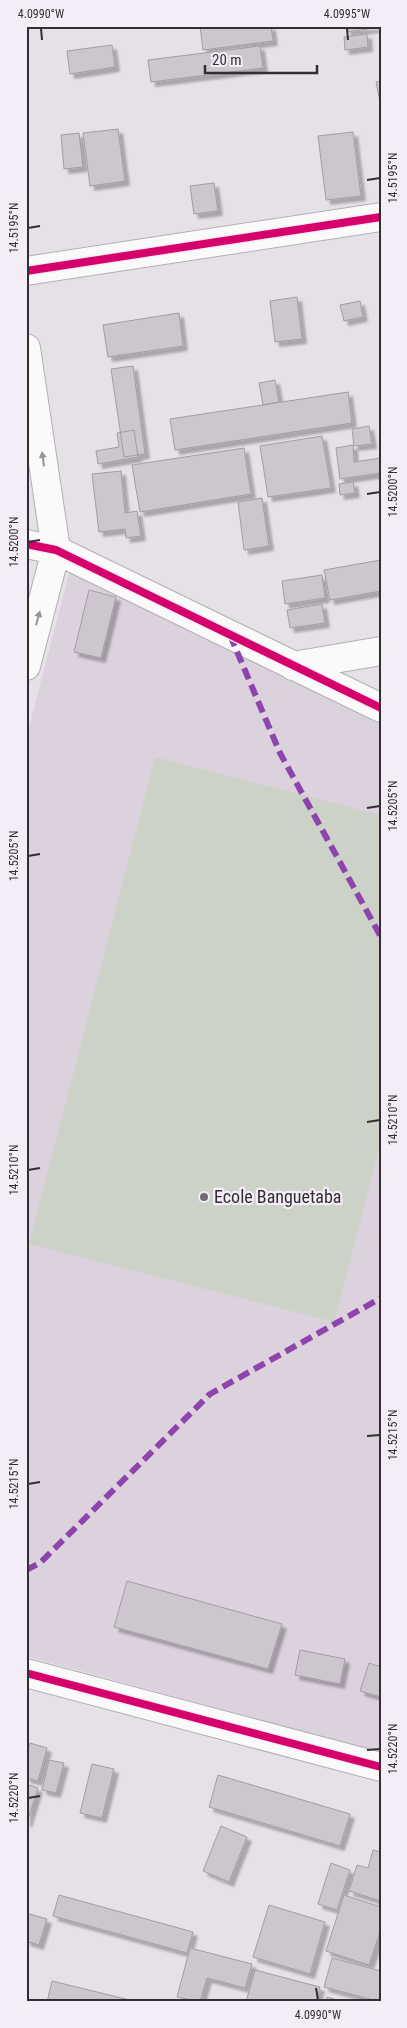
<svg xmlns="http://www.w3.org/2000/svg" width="407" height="2028" font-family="'Roboto Condensed',sans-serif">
	<defs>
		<filter id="shadow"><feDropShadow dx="4.5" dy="4.5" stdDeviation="1" flood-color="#0004"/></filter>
	</defs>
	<rect width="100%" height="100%" fill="#e6e1e7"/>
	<path fill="#dcd2de" d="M71,566l310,154v1033l-355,-97v-917z"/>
	<path fill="#cdd2c9" d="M155,757l226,58v327l-47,180 -305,-78z"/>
	<path fill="#cdc6ce" stroke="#a19da2" filter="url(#shadow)" d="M200,26h71l2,15 -70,9z
		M346,26h35v1l-34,5z
		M367,34l1,13 -23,3 -1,-13z
		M112,45l3,22 -45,7 -3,-23z
		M260,46l3,22 -112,14 -3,-22z
		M381,81v25l-5,-24z
		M118,129l7,52 -35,5 -7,-53z
		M353,132l8,64 -35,4 -8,-64z
		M79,133l4,34 -19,2 -3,-34z
		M214,183l4,28 -24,3 -4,-28z
		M297,297l5,42 -27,3 -5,-41z
		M360,301l3,16 -19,4 -4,-16z
		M179,313l4,33 -75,11 -5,-32z
		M133,366l12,88 -21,3 -13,-88z
		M275,380l4,22 -16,3 -4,-22z
		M348,392l4,31 -177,27 -5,-31z
		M369,426l3,18 -18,2 -2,-17z
		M134,430l4,27 -40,7 -2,-13 23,-4 -2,-14z
		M322,436l9,52 -63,9 -8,-51z
		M353,445l1,17 27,-4v15l-41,6 -4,-31z
		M244,448l7,46 -111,18 -8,-47z
		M121,471l4,42 12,-2 4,25 -15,2 -1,-9 -26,3 -7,-58z
		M353,482l2,11 -15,2 -1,-11z
		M262,498l7,48 -25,4 -6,-48z
		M381,560v31l-51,9 -6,-30z
		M322,575l3,23 -40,6 -3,-23z
		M89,590l27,7 -15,61 -27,-6z
		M322,604l3,19 -35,5 -3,-18z
		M127,1581l155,43 -14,45 -154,-42z
		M300,1650l45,9 -5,25 -45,-9z
		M369,1663l12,4v30l-21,-6z
		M30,1743l17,5 -9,33 -12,-3v-23z
		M49,1760l15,3 -8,30 -14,-3z
		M92,1764l22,5 -12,49 -22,-5z
		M218,1775l132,39 -10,32 -131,-39z
		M26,1784l12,4 -11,35 -1,-1z
		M221,1826l26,11 -18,45 -26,-11z
		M373,1850l8,2v49l-32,-10 8,-26 11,3z
		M331,1863l19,7 -13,40 -19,-6z
		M59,1895l134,37 -6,21 -134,-37z
		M344,1895l37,12v22l-12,36 -43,-14z
		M269,1905l56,17 -15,52 -57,-17z
		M26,1913l21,6 -8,26 -13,-4z
		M190,1948l62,16 -7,24 -38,-10 -7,24 -23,-5z
		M332,1958l49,13v31l-57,-15z
		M255,1970l65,17 -4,15h-70z
		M52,1981l86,21h-91z
		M327,1997l17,5h-18z"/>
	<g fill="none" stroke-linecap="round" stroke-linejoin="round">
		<defs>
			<path id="minor" d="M26,271l355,-54
				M26,544l30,6 325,158
				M293,666l88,-15
				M26,1673l355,94"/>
			<path id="tertiary" d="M26,348l30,202 -30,116"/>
		</defs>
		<use href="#minor" stroke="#b3b0b4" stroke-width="30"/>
		<use href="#tertiary" stroke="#b3b0b4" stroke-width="30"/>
		<use href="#minor" stroke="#fbfafb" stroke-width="28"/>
		<use href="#tertiary" stroke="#fbfafb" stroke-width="28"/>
		<path stroke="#8e44ad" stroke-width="6" stroke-dasharray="12 6" stroke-linecap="butt" d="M230,635l50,118 101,184
			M26,1570l14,-7 170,-169 171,-96"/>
		<defs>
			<path id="cycleway" d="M26,271l355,-54
				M26,544l30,6 325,158
				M26,1673l355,94"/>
		</defs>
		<use href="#cycleway" stroke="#f4ecf6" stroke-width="11"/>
		<use href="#cycleway" stroke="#d6006c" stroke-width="8"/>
	</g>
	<defs><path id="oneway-solid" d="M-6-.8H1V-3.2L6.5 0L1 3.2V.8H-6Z" transform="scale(1.25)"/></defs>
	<g fill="#969497">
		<use href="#oneway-solid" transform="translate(43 459) rotate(-98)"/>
		<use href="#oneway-solid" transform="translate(38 618) rotate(-75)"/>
	</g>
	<path fill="none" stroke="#322f33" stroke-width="2" d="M41,28l1,12M347,28l1,12M367,180l13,-2M28,228l12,-2M367,494l13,-2M28,542l12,-2M367,808l13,-2M28,856l12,-2M367,1122l13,-2M28,1170l12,-2M367,1436l13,-1M28,1484l12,-2M367,1750l13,-1M28,1798l12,-2M316,1988l2,12"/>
	<circle fill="#716d72" stroke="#f4ecf6" stroke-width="2" cx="204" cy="1197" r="5"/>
	<g text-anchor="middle" stroke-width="4.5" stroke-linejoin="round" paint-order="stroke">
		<g font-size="18" fill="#322f33" stroke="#f4ecf6" text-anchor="start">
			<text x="214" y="1203">Ecole Banguetaba</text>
		</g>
	</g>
	<rect width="407" height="2028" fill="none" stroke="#f4ecf6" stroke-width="55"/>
	<path d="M205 65v8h112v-8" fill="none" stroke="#322f33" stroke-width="2.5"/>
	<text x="212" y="65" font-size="15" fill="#322f33" stroke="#f4ecf6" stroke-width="4" paint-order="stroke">20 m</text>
	<rect x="28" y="28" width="352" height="1972" fill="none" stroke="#322f33" stroke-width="2"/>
	<g font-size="12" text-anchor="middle" fill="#322f33">
		<text x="41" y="18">4.0990°W</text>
		<text x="347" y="18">4.0995°W</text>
		<text transform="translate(393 178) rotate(-90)" y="4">14.5195°N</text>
		<text transform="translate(14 228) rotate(-90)" y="4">14.5195°N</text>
		<text transform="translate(393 492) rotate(-90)" y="4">14.5200°N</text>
		<text transform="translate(14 542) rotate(-90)" y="4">14.5200°N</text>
		<text transform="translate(393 806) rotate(-90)" y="4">14.5205°N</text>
		<text transform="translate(14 856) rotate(-90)" y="4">14.5205°N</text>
		<text transform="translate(393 1120) rotate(-90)" y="4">14.5210°N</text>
		<text transform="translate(14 1170) rotate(-90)" y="4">14.5210°N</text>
		<text transform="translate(393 1435) rotate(-90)" y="4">14.5215°N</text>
		<text transform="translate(14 1484) rotate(-90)" y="4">14.5215°N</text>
		<text transform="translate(393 1749) rotate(-90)" y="4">14.5220°N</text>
		<text transform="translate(14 1798) rotate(-90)" y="4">14.5220°N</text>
		<text x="318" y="2019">4.0990°W</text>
	</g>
</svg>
